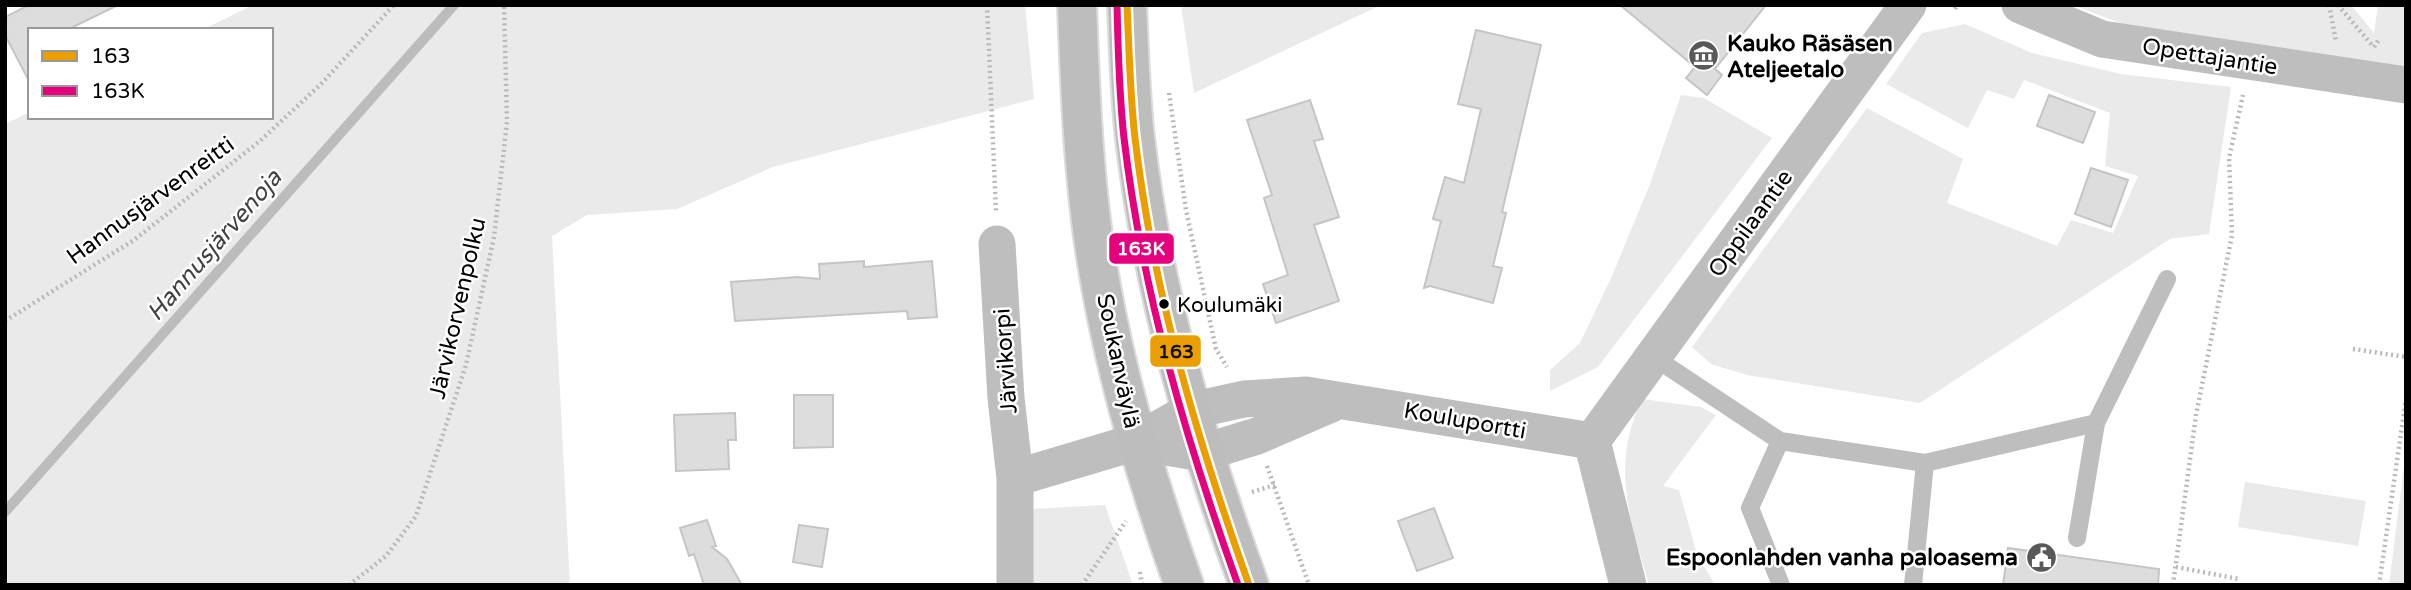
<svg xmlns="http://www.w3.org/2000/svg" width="2411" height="590" font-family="'Varela Round',sans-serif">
	<rect width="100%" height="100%" fill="#fff"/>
	<path fill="#eaeaea" d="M253,5h772l9,94 -261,68 -96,42 -90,6 -35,21 18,349h-565v-461l25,-12v5h241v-87h-69z
		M1181,5h200l-187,88z
		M2073,5h278l23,28 4,-28h28v65l-268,-40z
		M1965,24l67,29 89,21 110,13 -22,147 -39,5 -250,164 -173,-28 -36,-11 -19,-17 175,-239 96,51 -16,44 110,43 14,-26 42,13 25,-57 -33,-10 5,-53 -86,-33 -10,19 -27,-9 -19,38 -82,-44 36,-51z
		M1681,95l23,3 68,40 -174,229 -48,24v-21l30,-27 32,-67 38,-92z
		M1642,399l59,8 15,8 -53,71 16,4 18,64 18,31h-66c-19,-67 -39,-119 -7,-186z
		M2406,450v135h-17z
		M2245,482l121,19 -8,45 -120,-19z
		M1105,505l28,80h-102v-76z"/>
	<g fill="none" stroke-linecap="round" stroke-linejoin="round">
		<path stroke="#bcbcbc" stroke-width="10" d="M5,512l449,-507"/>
	</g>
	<path fill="#ddd" stroke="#c5c5c5" stroke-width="2" d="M29,5h89l-51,25h-37v53l-25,-48v-18z
		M1620,5h146l-51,64 7,6 -15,20 -21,-17 9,-11z
		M1476,30l65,15 -39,167 4,1 -13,53 9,2 -9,35 -63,-17 -6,2 17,-67 -8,-2 12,-42 19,6 17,-74 -23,-5z
		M2049,95l46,17 -12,31 -46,-17z
		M1310,100l13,39 -9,2 25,76 -25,8 25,76 -63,22 -13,-39 25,-9 -24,-77 8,-3 -25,-75z
		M2091,168l37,12 -17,47 -36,-13z
		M864,261v6l68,-6 5,56 -29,2 -1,-8 -172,10 -4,-39 66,-5 23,2 -1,-15z
		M794,395h39v52l-39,1z
		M735,413l1,27h-8l1,29 -53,2 -2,-56z
		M1434,508l19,50 -36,13 -19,-50z
		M707,520l9,26 -4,1 15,12 15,26h-38l-10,-31 -5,2 -9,-28z
		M799,525l29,4 -6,38 -29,-5z
		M2008,548l151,21 -1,16h-155z"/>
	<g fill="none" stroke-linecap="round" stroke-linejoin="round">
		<defs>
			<path id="primary" d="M1077,5c3,82 6,164 18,245 17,114 50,226 89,335
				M1127,5c2,44 3,89 8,133 18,154 61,302 114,447"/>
		</defs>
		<use href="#primary" stroke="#dbdbdb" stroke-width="42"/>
		<path stroke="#b8b8b8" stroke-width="4.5" stroke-dasharray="2 3.5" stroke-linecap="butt" d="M987,5l9,206
			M2329,5l7,36
			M2338,5l34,40
			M1955,9l2,-4
			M2374,47l6,-9
			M1169,93l17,117 30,139 11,18
			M5,321l129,-81 126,-99 61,-57 73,-79
			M2353,349l53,8
			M1267,466l42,119
			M1252,492l23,-7
			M2176,567l63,12
			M1140,572l2,13
			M349,585l37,-29 30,-40 50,-151 28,-128 13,-115 -3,-117
			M1082,585l44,-64
			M2173,585l23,-170 36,-180 -3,-77 14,-63
			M2379,585l27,-186"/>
		<path stroke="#bebebe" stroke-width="18" d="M1652,356l128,85 145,22 171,-40 71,-144
			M1780,441l-30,67 31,77
			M2077,538l19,-115
			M1913,585l12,-122"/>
		<path stroke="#bebebe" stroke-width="37" d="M2020,5l82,34 304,46
			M997,244l9,154 9,80
			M1592,441l316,-436
			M1592,441l36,144
			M1136,442l66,11 55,-17 74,-32
			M1015,585v-107l121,-36 54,-31 54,-12 62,-4 286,46"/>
		<use href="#primary" stroke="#bdbdbd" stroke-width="38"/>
		<defs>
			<path id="bus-1" d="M1127,5c2,44 3,89 8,133 18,154 62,301 114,447"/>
			<path id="bus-2" d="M1117,5c1,45 2,89 7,133 18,153 62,302 114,447"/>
		</defs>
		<use href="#bus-1" stroke="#fff" stroke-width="12"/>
		<use href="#bus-2" stroke="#fff" stroke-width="12"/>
		<use href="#bus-1" stroke="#eb9e00" stroke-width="7"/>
		<use href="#bus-2" stroke="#e5007d" stroke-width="7"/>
	</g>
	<defs>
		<symbol id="museum-disc" viewBox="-11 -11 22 22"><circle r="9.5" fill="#595959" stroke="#fff"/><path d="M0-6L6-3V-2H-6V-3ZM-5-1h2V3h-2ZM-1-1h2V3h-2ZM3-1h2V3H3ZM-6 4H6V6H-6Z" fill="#fff"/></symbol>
		<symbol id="civic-disc" viewBox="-11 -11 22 22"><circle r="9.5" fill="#595959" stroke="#fff"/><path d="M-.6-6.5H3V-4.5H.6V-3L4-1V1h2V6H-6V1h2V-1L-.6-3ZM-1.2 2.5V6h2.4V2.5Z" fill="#fff"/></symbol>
	</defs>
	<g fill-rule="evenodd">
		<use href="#museum-disc" x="1686" y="38" width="35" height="35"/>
		<use href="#civic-disc" x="2024" y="540" width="35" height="35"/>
	</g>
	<circle fill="#000" stroke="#fff" stroke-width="2.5" cx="1164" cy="304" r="6"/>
	<g text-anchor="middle" stroke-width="5" stroke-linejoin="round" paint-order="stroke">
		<g font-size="21" fill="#000" stroke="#fff" text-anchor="start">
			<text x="1177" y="312">Koulumäki</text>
		</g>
		<g font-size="23" font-weight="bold" fill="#000" stroke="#fff" text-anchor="start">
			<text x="1727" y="51">Kauko Räsäsen<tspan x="1727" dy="26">Ateljeetalo</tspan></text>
			<text x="2018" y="565" text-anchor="end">Espoonlahden vanha paloasema</text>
		</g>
		<g font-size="23" fill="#000" stroke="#fff">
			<text transform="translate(2210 56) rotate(9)" y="8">Opettajantie</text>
			<text transform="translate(150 200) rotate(-36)" y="8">Hannusjärvenreitti</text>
			<text transform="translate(1750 223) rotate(-54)" y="8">Oppilaantie</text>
			<text transform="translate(457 308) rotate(-77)" y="8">Järvikorvenpolku</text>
			<text transform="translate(1005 361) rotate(-94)" y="8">Järvikorpi</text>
			<text transform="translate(1119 361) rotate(78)" y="8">Soukanväylä</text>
			<text transform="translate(1465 420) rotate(10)" y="8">Kouluportti</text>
		</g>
		<g font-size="24" font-style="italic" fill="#414141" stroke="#fff">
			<text transform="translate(214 245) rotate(-49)" y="8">Hannusjärvenoja</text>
		</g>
	</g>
	<g stroke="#fff" stroke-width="2.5">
		<rect x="1108" y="232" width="67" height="33" rx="7" fill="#e5007d"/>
		<rect x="1149" y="334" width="53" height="34" rx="7" fill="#eb9e00"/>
	</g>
	<g font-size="19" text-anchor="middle" font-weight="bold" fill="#fff">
		<text x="1141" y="255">163K</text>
	</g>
	<g font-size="19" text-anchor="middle" font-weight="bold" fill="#111">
		<text x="1176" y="358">163</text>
	</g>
	<rect width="2411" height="590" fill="none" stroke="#000000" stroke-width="14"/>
	<rect x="28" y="28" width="245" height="91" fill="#ffffff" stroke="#999999" stroke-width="2"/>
	<rect x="42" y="51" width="35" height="10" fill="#eb9e00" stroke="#999999" stroke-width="2"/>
	<text x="91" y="63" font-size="21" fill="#000000">163</text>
	<rect x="42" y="86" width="35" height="10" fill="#e5007d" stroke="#999999" stroke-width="2"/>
	<text x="91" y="98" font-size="21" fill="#000000">163K</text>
</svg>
